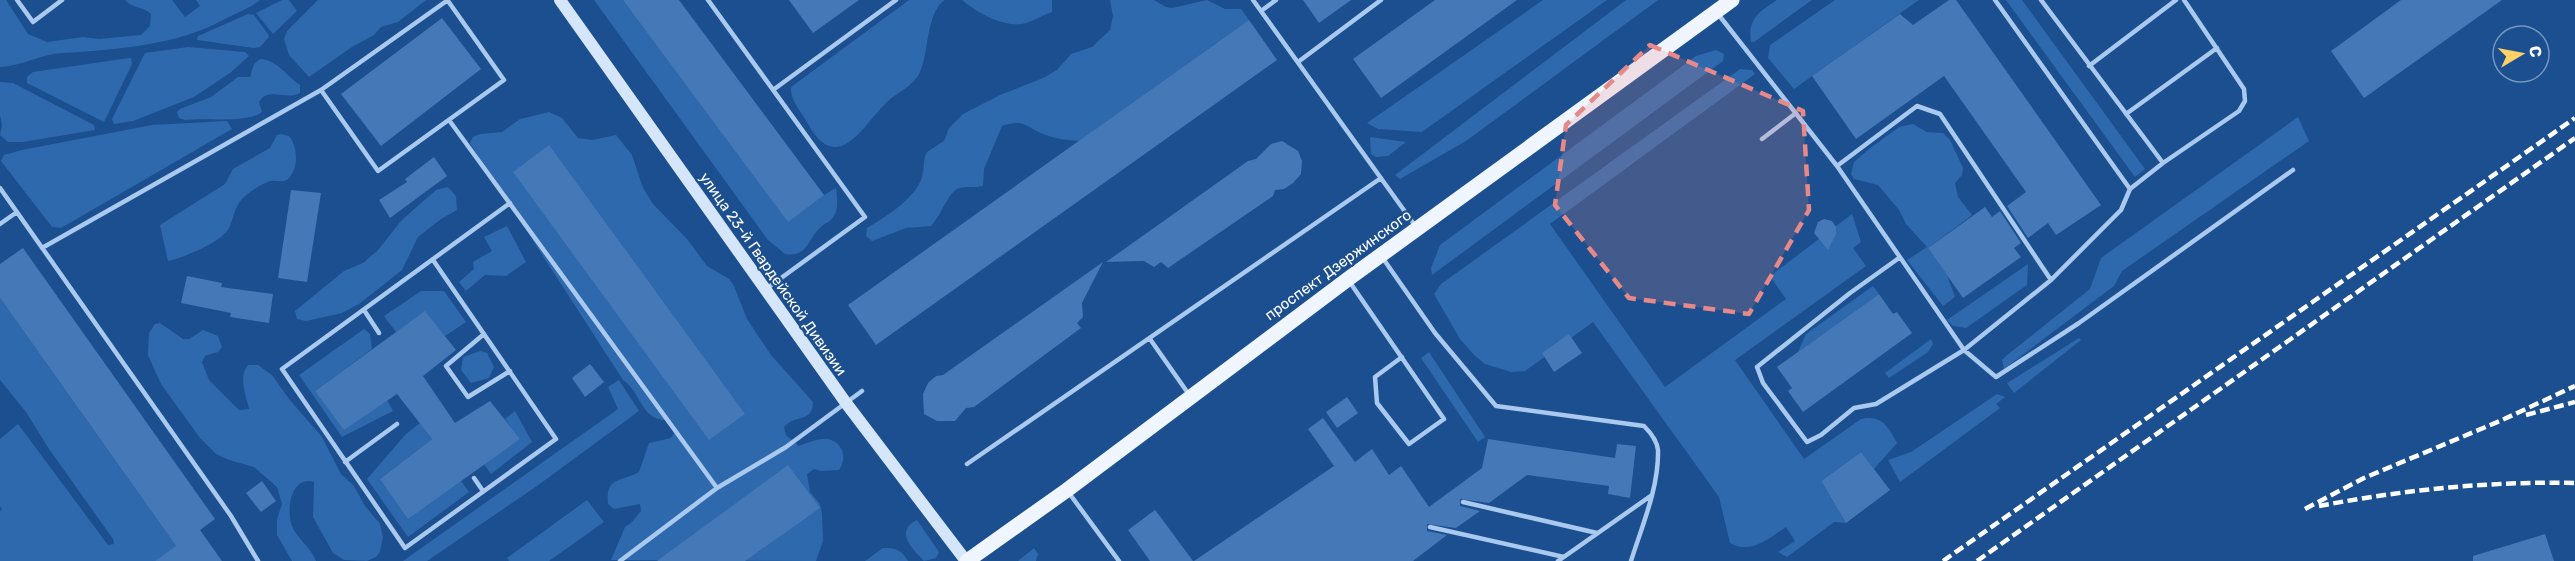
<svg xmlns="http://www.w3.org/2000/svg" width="2575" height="561" font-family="Rubik,sans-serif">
	<rect width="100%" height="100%" fill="#1b4f8f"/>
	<path fill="#2e69ad" d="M0,0h6l22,34 19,8 36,-5 16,2 42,-4 9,-9 1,-12c-7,-8 -19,-5 -26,-14h47l13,17 15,-11 -4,-6h64c-11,9 -24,13 -37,20 -45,25 -109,30 -160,33 -22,1 -41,13 -63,14z
		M282,0h7l8,11 -24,23 -17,-21z
		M318,0h108l-28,22 -17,5 -7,8 -22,12 -43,30 -20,-22 -5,-16 3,-8z
		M594,0h29l201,195 12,-7c1,10 3,19 -2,28 -3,6 -10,7 -14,12 -12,10 -12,30 -35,26l-17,-14z
		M909,0h36c-19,12 -16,53 -25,72 -7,15 -23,20 -34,31 -23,22 -48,74 -78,21 -6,-12 -18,-23 -17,-37z
		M962,0h90v12c-9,3 -17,8 -26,11 -20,6 -49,-10 -64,-23z
		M1110,0h44l12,7 6,1 35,-8 18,9h16l8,11 -170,121c-12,-1 -22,-2 -33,-6 -20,-7 -20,-17 -44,-9l-18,43 -1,17c-8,2 -16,0 -24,2 -11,4 -18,28 -28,38l-25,2 -34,13 -6,-5 1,-8c18,-11 45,-27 54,-48 4,-9 1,-19 6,-28l17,-11 5,-13 14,-14 37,-19 43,-17 14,-8 14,-16 21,-7 18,-17 3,-14z
		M1543,0h64l-185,132 -44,-3 -11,-6z
		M1626,0h32l-192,141 -66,38 -5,-4z
		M1777,0h35l-58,42h-3c-4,-23 9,-31 26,-42z
		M1835,0h84l-125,89 -26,-31 2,-13z
		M2006,0h16l123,169 -10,8z
		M248,14l6,1 14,19 1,3 -9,10 -6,1 -57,-8 1,-4z
		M188,47l57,5 4,4 -19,17 -36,24 -61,24 -19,3 -2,-5 33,-66z
		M1716,50l8,4 -1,7 -291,214 -1,-7 9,-23 256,-189z
		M129,58h2l1,6 -28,58 -77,-39v-6l6,-5z
		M260,59c18,1 26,17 40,26v8c-14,8 -32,-7 -41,9l3,10c-16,12 -56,5 -77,8l-6,-2 -2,-6 3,-3 31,-12 27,-20h12l4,-13z
		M1740,69l12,1 3,4 -205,150 115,163 121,-88 -16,-23 82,-62 9,28 -8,6 13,18 -131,94 69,99 57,-40c20,-5 28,8 36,24l-23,26 -13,-17 -40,29 25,42 -12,-1 -47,35 -9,-5 17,-11 -9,-14c-17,11 -35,28 -56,16l-11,-46 -126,-175 -68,49 -14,1 -26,-8 -11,-9 -14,-16 -26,-45 7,-10z
		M0,82l13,1 81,42 1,5 -72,12h-15l-8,-7 2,-10 -2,-10z
		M549,112l13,6 16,20 14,2 24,-5 16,20 11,33 10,16 34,35 20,27 22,13 5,7 13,33 24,36 42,47c0,21 -18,12 -29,25l2,8 13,11c9,-3 19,-8 29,-7 16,4 19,20 11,31l-18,1 -7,-2 -7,5 3,18 10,12 2,10 1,27 -7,20 -205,-1 14,-33 6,-4 10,-12 -1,-7 -26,5 -6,-5c-3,-28 14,-22 31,-32l10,-29 22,-5 4,-6 -9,-12c-25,0 -25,-28 -43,-40l-153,-237 3,-6 7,-3 22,-2 18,-13z
		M2298,117l11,24 -187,130 -8,15 -110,83 -2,-9 4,-4 84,-67 11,-31z
		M227,121l5,8 -171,99 -9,-1 -51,-66 3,-6 18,-5 130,-25z
		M1913,124l14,8 16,1 7,7 13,28 -1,7 -7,8 3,14 14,18 -44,33 19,27 8,22 -12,9 -36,-46 20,-13 -21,-23 -7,-14 -21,-25 -24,-6 -3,-5 3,-12 15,-13 30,-22z
		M281,134l8,2c9,10 10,33 -1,43 -5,4 -12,1 -18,2 -9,3 -21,11 -28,18 -7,7 -9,20 -13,29 -7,14 -46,30 -61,33l-8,-36 65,-41 8,-15 37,-21 7,-13z
		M1370,137l36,5 -18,14 -12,1 -5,-3z
		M448,187l8,9 1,14 -16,9 -23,18 -16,33 -43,34 -17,9 -36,8 -9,-2 -2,-8 49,-40 19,-8 15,-13 23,-29 11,-10 24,-21z
		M507,226l19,36 -20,14 -21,-1 -19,16 -7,-9 15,-13 -1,-7 19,-11 -8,-14z
		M2028,264l-1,21 -61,43 -13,-2 -6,-6z
		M1873,286l6,8 -81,58 8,-18z
		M421,291h23l22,31 -21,14 -49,-4 -12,-16z
		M0,298l176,248 -10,15h-166v-50l2,-2 -2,-3v-67l18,-15 90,121 6,-1 -1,-5 -64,-90 -23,-37 -26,-32z
		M160,323l23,16h6l14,-9 15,6 4,11 -4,5 -13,4 -3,6 7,18 30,30 10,-1c-3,-13 -11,-33 -1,-44h10l14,10 17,24 33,38 19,37 13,12 11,20 15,18 3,13 -3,15 -4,5 -9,4 -23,-1 -11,-7 -20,-36 1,-35c-23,-7 -28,28 -22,44 5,13 19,21 24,35h-24l-15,-26v-16l5,-15 -5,-17 -23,-20 -25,-7 -13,-6 -16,-16 -39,-54 -13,-29 1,-22 6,-9z
		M364,329l6,5 2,15 -57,42 72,9 6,11 -51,26 -43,-62z
		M2079,338l2,2 -67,53 -7,-10z
		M1931,339l2,5 -5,8 -39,26 -4,-5z
		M480,351l7,2 7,14 -5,11 -18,5 -10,-13 2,-13z
		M1429,352l56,85 -7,5 -57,-84z
		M619,380l20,31 -102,75 -110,75h-24l215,-152 -10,-22z
		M1997,394l8,3 -9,7 4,4 -100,74 -12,-22 23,-8z
		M515,411l17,31 -41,32 -7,-10 35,-25 -14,-20z
		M420,423l12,16 -52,40 81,2 8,11 -61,45 -41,-58 39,-45z
		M587,500l17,22 -55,39h-40l-2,-3z
		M917,520l22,32 -3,6 -12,3c-12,-12 -30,-30 -7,-41z
		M883,548c14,0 18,2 25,13h-43z
		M1034,548l4,6 -2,7h-18z"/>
	<path fill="#4478b7" d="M623,0h56l145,195 -36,27z
		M789,0h70l-46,33z
		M1303,0h48l-32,23z
		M1435,0h82l-136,98 -28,-39z
		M1949,0h7l145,205 -45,30 -8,-12 -20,15 -21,-32 19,-14 -82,-116 -88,63 -44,-63 88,-62 13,11z
		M2401,0h101l-138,98 -33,-47z
		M442,18l39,51 -100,77 -40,-52z
		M1249,20l28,40 -401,285 -28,-40z
		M1282,141l16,10 4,10 -1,13 -8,9 -9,6 -9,1 -2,6 -105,72 -7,-6 -7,5 -10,-6 -38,1 142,-101 8,-2 15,-15z
		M549,145l196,269 -36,26 -196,-268z
		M434,157l13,19 -57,42 -11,-18 28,-18 -2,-3z
		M291,190l30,3 -14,89 -29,-4z
		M1985,207l7,10 8,-6 21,32 -7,5 7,9 -58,41 -35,-50z
		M1824,219l8,2 4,6v7l-8,16 -14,-17 4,-11z
		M23,248l192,271 -15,11 22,31h-67l21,-15 -176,-248v-34z
		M1103,262l-21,41 1,14 -6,6 4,5 -107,79 -8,1 -11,13h-18l-13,-7 -1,-20 5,-11 8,-7 7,-1z
		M187,276l35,7 -1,4 52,7 -4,29 -39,-6 1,-4 -50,-10z
		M1879,294l14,20 4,-2 15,21 -109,79 -15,-21 4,-3 -15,-21z
		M425,311l31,39 -33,26 32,47 35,-22 30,38 -112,80 -28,-40 52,-40 -35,-45 -53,36 -29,-39z
		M1569,334l13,19 -28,19 -12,-19z
		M590,364l14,18 -19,15 -13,-19z
		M1347,397l11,16 -21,15 -11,-16z
		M1323,418l32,44 17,-13 17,26 12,-9 28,41 53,-39 6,-29 127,19 2,-14 19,2 -6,52 -22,-4 1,-8 -82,-11 -38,28 -29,-4v7l20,5 -24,17 -29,-4v7l20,4 -34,26h-219l140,-95 -26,-37z
		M1861,452l29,38 -44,33 -25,-42z
		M788,465l32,43 -75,53h-88z
		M262,481l14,20 -15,11 -15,-19z
		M1155,510l7,9 31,42h-43l-22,-31z
		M2545,534l9,27h-81v-5z"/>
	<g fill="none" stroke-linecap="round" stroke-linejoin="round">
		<path stroke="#a9c9ee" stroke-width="4.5" d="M17,0l16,22 29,-22
			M708,0l157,217 -99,72
			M1253,0l163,227
			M1995,0l135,189
			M2041,0l122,163
			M1261,11l15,-11
			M1718,14l119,152 127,184 32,27 83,-54 214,-153
			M1298,62l83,-62
			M2089,66l87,-66
			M321,90l57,81 126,-91 -56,-79
			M773,90l123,-90
			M2126,114l91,-66
			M449,120l268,368
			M1762,139l34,-26
			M1837,166l80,-60 23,8 111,166
			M0,188l231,328 27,45
			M0,224l17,-12
			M42,248l279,-158 127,-90
			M1382,257l53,76 61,73 148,20c6,6 13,14 14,24 1,37 -16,76 -27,111
			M1899,258l-49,35 -93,74 6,16 44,59 14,-7 33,-27 22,-4 88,-54 87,-70 70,-70 9,-21 33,-26 76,-52 6,-10 -1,-12 -60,-89
			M433,260l123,179 -151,109 -123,-179 228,-166
			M1349,281c32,46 63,92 95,138l-35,25 -32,-41 -2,-26 27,-20
			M364,310l15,23
			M484,334l-38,32 22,31 42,-26
			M1150,339l40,57
			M345,462l52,-38
			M967,464l414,-286
			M474,478l9,13
			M1069,493l50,68
			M1463,502l134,31
			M1430,527l134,30
			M620,561l97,-73 69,-41 76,-56
			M1558,561l94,-66"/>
		<path stroke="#d6e6fa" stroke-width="12" d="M560,0l286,403 120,158"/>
		<path stroke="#f0f6ff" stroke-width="15" d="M967,561l100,-71 281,-211 384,-279"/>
		<path stroke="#fff" stroke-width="4.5" stroke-dasharray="10 4.5" stroke-linecap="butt" d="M2526,415l49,-13
			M2319,506c84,-16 170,-25 256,-23
			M2305,509l59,-31 136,-57 75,-35
			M1943,561l632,-443
			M1977,561l598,-423"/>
	</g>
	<path fill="#e88989" fill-opacity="0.2" stroke="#e88989" stroke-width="4.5" stroke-dasharray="12 8" stroke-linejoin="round" d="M1650,45l153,66 6,99 -60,104 -120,-16 -74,-93 11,-80z"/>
	<g text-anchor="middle" stroke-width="4.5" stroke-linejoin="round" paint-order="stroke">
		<g font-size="15" fill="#fff" stroke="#1b4f8f">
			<text transform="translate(1338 265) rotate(-36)" y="5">проспект Дзержинского</text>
			<text transform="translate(773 274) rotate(55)" y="5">улица 23-й Гвардейской Дивизии</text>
		</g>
	</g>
	<g transform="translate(2521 54) rotate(80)"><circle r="28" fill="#1b4f8f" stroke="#7695bc" stroke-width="1.5"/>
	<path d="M0-4.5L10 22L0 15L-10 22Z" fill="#ffd166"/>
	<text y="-9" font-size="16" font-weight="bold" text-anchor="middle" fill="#ffffff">С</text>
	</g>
</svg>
